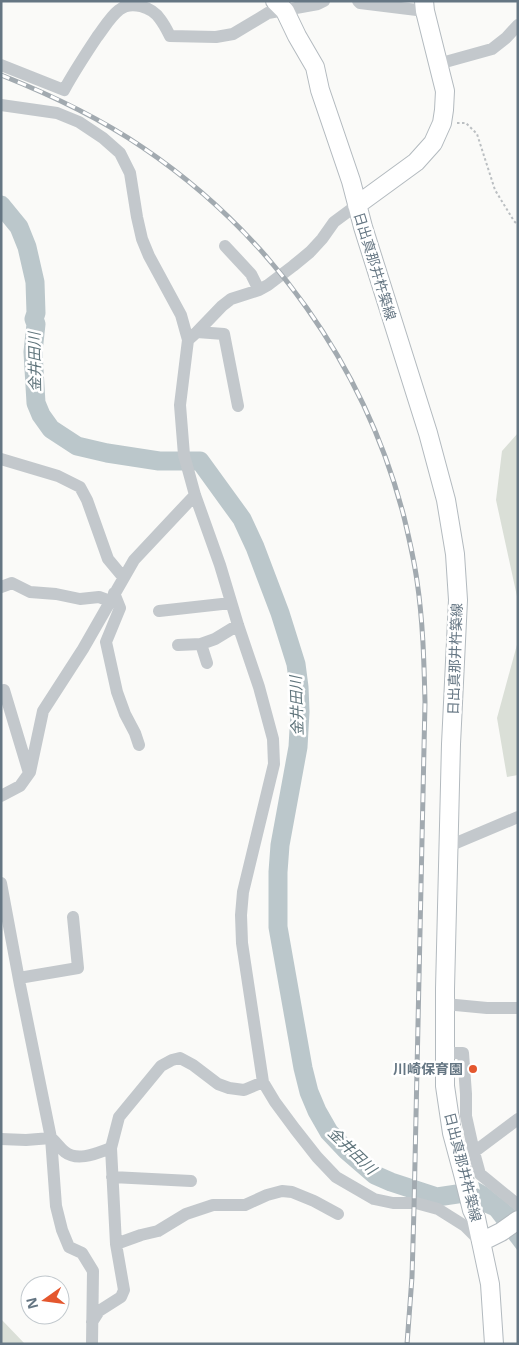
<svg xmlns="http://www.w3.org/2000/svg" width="519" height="1345" font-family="'Open Sans','Noto Sans JP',sans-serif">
	<rect width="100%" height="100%" fill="#fafaf8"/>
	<path fill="#dadfd7" d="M518,433v168l-22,-101 6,-49z
		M518,641v134l-11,2 -10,-59z
		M1,1319l24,25h-24z"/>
	<path fill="#bbc7cb" d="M478,1182l9,5 31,25v39l-33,-43z"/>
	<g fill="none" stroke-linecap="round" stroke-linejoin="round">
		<path stroke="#bbc7cb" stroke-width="19" d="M1,205l18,22 8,20 8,35 1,31 -2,6 2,5 -3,28 3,51 5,12 10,14 26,17 30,7 52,8h41l42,58 13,28 25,66 16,51 3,23 1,25 -2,35 -18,98 -2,27v55l25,141 6,24 8,19 12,21 17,18 29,25 16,7 46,15 27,-4 34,15 11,11 9,15"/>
		<defs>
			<path id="secondary" d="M275,1l10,10 12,25 18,31 5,23 31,91 12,46 65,206 18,67 9,54 3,46 -7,144 -6,245v97l7,47 11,41 9,36 4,8 14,66 4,60
				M357,205l59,-43 17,-19 9,-20 2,-13 1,-19 -20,-80 -1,-10
				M481,1242l20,-10 17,-12"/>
		</defs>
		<use href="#secondary" stroke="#b3babf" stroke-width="20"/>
		<path stroke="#bbbfc2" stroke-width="2" stroke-dasharray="2.5 2.5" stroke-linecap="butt" d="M457,123h9l11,11 18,56 19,31 4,4"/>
		<path stroke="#c3c8cc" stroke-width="12" d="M358,1l2,2 65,8
			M438,64l54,-15 14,-11 12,-13
			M1,65l63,25c10,-18 21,-35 33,-53 7,-9 13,-20 22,-27 12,-10 33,-3 41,9 4,5 7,11 10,17l46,1 17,-3 35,-21 50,-9 6,-3
			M1,105l56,8 22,9 24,16 17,15 10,20 7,44 5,22 7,17 32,59 7,25 -8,65 4,50 11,40 25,70 18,60 21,62 14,52 1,25 -31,128 -2,23 1,28 21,139 12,20 20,27 22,28 19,20 38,22 19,4h23l22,6 27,17 16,16
			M225,246l26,28 8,16
			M197,332l27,2 14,72
			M188,340l9,-8 25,-26 9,-7 28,-9 9,-5 25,-19 17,-14 12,-13 12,-17 23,-17
			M1,459l57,17 22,11 7,13 21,59 15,18
			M1,587l11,-4 18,9 26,2 24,5 19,-2 11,4
			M114,593l6,15 -14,34 11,50 8,22 10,19 4,12
			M159,611l72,-8
			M201,644l6,19
			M178,645l23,-1 14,-5 23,-14
			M4,690l25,83
			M1,796l19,-10 10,-14 13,-61 40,-62 51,-89 61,-65
			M449,846l69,-29
			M1,883l19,102 31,153 5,68 6,24 7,17 13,6 11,18 -1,73
			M19,978l59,-10 -5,-51
			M445,1004l42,4h31
			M445,1053h18l3,41v22l8,36
			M518,1119l-44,33 6,22 38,31
			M51,1138c5,4 9,10 14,14 13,10 32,1 46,-4l8,-31 42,-51 11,-6 8,-2 13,7 25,19 11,4 15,2 19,-8
			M1,1139l25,1 25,-2
			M112,1177l79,4
			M116,1244l25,-9 17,-4 28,-17 27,-9h32l22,-10 15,-4 10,1 22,9 24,13
			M92,1322l7,-11 22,-14 3,-7 -8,-46 -5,-96"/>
		<use href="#secondary" stroke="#fff" stroke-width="18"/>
		<defs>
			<path id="rail" d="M1,75c50,20 97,42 141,72 129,87 223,219 262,370 5,21 10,42 13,64 6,40 7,81 8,121l-11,506 -2,69 -5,67"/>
		</defs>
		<use href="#rail" stroke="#a2aab0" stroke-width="5"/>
		<use href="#rail" stroke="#fff" stroke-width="3" stroke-dasharray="9" stroke-linecap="butt"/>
	</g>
	<circle fill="#e4572e" stroke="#fff" stroke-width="2" cx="473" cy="1069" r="5"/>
	<g text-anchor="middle" stroke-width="5" stroke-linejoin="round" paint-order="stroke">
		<g font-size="14" fill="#657683" stroke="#fff">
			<text transform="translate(375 266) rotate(73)" y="5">日出真那井杵築線</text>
			<text transform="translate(455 659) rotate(-88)" y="5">日出真那井杵築線</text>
			<text transform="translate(463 1167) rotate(76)" y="5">日出真那井杵築線</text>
		</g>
		<g font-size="14" font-weight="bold" fill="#657683" stroke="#fff" text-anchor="end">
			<text x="463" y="1074">川崎保育園</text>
		</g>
		<g font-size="15" font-style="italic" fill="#60757c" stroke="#fff">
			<text transform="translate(35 362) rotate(-91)" y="5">金井田川</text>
			<text transform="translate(297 706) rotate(-92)" y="5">金井田川</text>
			<text transform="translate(352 1151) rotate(44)" y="5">金井田川</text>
		</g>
	</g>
	<rect width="519" height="1345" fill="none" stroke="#657683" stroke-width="5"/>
	<g transform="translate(45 1300) rotate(256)"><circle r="24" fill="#ffffff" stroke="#c1c8cd"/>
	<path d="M0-4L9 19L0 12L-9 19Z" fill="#e4572e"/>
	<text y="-8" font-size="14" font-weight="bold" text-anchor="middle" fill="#657683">N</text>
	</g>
</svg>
